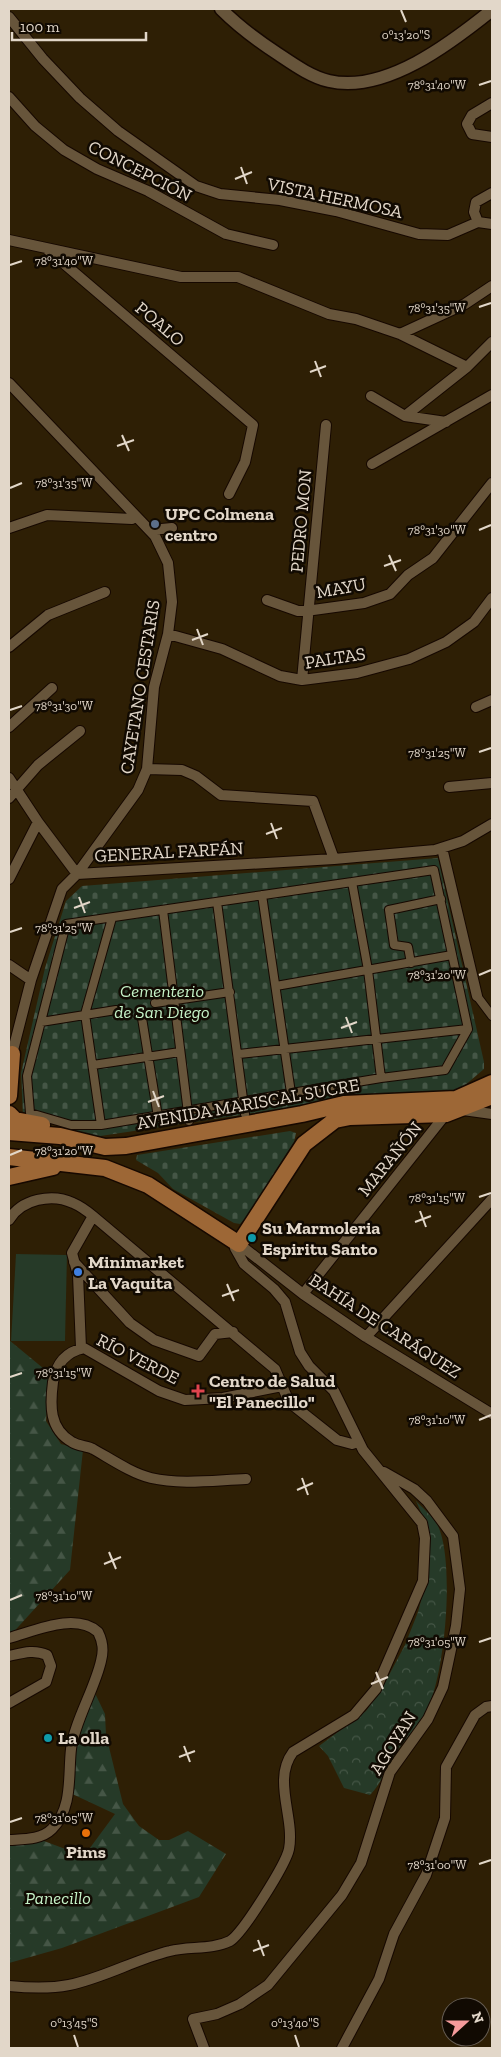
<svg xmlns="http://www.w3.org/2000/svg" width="501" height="2057" font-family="'Zilla Slab',serif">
	<defs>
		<pattern id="forest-firs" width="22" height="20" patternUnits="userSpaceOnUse" patternTransform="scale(1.25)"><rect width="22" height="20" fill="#263a28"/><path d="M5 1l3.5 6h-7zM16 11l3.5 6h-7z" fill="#455646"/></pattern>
		<pattern id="cemetery-stones" width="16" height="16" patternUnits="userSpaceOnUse" patternTransform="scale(1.25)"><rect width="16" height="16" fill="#263a28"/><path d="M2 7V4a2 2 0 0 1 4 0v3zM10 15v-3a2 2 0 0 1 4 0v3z" fill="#455646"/></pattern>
		<pattern id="park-crowns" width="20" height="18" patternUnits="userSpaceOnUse" patternTransform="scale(1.25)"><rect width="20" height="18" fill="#263a28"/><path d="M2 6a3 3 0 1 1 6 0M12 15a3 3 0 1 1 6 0" fill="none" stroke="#455646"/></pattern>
	</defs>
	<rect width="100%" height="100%" fill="#2e1f05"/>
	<path fill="url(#forest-firs)" d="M9,1340l40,33 -3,48 15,23 22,6 -13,120 -61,67z
		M92,1687l13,27 1,21 17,69 16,22 20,14h10l19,-9 38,23 -27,43 -137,51 -53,15v-123l27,-2 48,18 31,-42 -47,-22 3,-46z"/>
	<path fill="url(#cemetery-stones)" d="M438,858l46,204v7l-27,23 -21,3 -100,1 -22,8 -227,34 -34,-15 -30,-6 -2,-44 24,-105 21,-67 16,-15z
		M290,1131l6,2 -2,9 -50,78 -4,4 -6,-1 -61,-34 -15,-16 -22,-13 1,-5z"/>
	<path fill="url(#park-crowns)" d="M416,1501c7,7 16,15 21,23 19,35 8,156 -12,190 -9,16 -24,29 -34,46 -8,13 -9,23 -21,35l-26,-7 -16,-32 -9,-10 47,-35 15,-21 24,-45 13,-33 9,-34 -1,-54z"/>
	<path fill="#263a28" d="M16,1254l51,1 -2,86h-54z"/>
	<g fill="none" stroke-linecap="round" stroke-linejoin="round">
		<defs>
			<path id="pedestrian" d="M434,870l34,159 -23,41 -64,8 -280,47h-30l-41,-12 -3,-37 39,-152z
				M352,882l16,88 13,108
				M262,895l29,198
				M217,902l28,212
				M163,910l26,211
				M411,963l-3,-16 -14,-2 -5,-35 52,-11
				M276,986l176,-31
				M477,996l15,20
				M155,1003l75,-11
				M142,1018l16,99
				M41,1022l75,-12
				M239,1054l229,-25
				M93,1065l87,-13
				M101,1125l-16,-111 27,-96"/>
			<path id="minor" d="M9,17l34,42 37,39 38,33 78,55 24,8 60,6 56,11 83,23 29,1 30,-13
				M9,97l26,29 29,24 33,19 51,22 78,43 47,11
				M492,103l-20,12 -5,9 5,10 20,3
				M492,193l-16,9 -2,10 4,10 14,2
				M9,240l172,37h57l91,37 27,5 44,15 67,33
				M48,250l205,175 -8,37 -16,32
				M400,334l65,-30 27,-18
				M9,383l146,153 13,27 4,39 -4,32 -14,53 -7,82 -9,21 -61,84 -15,15 -31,91 -19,74 -3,-1
				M371,396l34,20 41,6
				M405,416l62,-49 25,-25
				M372,464l120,-69
				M9,528l38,-13 85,4 4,-3
				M151,530l21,-2
				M267,600l31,11h8l58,-8 26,-9 18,-19 25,-17 59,-75
				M168,634l54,15 58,27 22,4 55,-7 52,-14 37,-17 28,-20 18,-24
				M9,647l39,-32 57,-23
				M302,680l24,-255
				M476,707l16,-7
				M9,727l43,-39
				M147,769l35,1 14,6 25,19 92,6 21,58
				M9,778l29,44 39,52
				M449,787l43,-4
				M9,798l29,-33 42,-34
				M442,848l35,148
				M77,874l257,-15 101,-9 28,-9 29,-17
				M9,879l29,-57
				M9,965l22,15
				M463,1110l29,4
				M9,1220c12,-21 43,-27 64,-17 7,3 14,8 20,13l182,153 14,33 48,38 15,4 6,-2
				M74,1262l56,61 24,17 45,16 16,-22 18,-2
				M303,1294l143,-180
				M366,1337l126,-138
				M81,1348l-3,-73 -6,-22 21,-37
				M246,1479c-30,1 -65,6 -95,-1 -20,-5 -40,-19 -58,-29 -6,-3 -15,-3 -21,-7 -23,-13 -22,-37 -19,-60 3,-18 12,-30 31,-34l75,43 26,9 38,-2 59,-12
				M9,1638c26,-7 66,-26 89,-6 5,10 6,18 3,29 -6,27 -27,62 -30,88 -3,26 2,59 -19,80 -11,11 -29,10 -43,11
				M9,1656c13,-3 25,-7 38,-1l4,11 -5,16 -37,21
				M9,1986c20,2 40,3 60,-1 35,-7 67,-26 101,-34 19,-5 42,-1 60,-10 13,-8 56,-77 59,-92 6,-32 -17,-69 4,-97l61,-37 22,-26 47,-108 2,-43 -3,-15 -59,-73 -29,-59 -25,-25 -9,-14 -15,-50 -11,-13 -30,-25 -9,-16 4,-4 64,50 63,43 126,77
				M204,2048l-11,-29 24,-5 23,-10 28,-19 74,-90 19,-32 29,-91 38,-53 15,-32 13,-61 4,-37 -7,-53 -26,-35 -13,-12 -30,-17
				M342,2048l37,-69 15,-45 32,-59 19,-57 1,-51 29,-52 11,-8 6,-1"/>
			<path id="tertiary" d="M221,9c17,17 37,32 57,45 15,10 33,23 51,27 56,13 122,-38 163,-71"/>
			<path id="primary" d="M9,1096l3,-42
				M9,1114l6,6 27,5
				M9,1132l51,4 45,11 21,-1 176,-32 42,-10 112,-5 36,-16
				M9,1157l96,11 43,17 91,59 65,-100 31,-24 15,-3 96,-3 46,-18
				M9,1177l44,-10"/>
		</defs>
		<use href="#pedestrian" stroke="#160800" stroke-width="10"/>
		<use href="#minor" stroke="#160800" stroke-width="12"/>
		<use href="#tertiary" stroke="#160800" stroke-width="15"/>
		<use href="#primary" stroke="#160800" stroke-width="19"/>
		<use href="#pedestrian" stroke="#67553b" stroke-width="8"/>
		<use href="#minor" stroke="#67553b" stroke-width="10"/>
		<use href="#tertiary" stroke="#67553b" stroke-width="12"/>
		<use href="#primary" stroke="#9d6736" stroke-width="16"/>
	</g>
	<path fill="none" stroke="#e2d7c9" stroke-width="2" d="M401,10l5,12M479,85l12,-4M241,167l6,17M235,179l17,-7M10,265l12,-4M479,307l12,-4M315,361l6,16M310,372l16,-6M122,435l7,16M117,446l17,-6M10,488l12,-5M479,530l12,-5M389,555l7,16M384,566l17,-6M197,629l6,16M192,640l16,-6M10,710l12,-4M479,752l12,-4M271,823l6,16M266,834l16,-6M79,897l6,16M74,908l16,-6M10,932l12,-4M479,975l12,-5M346,1017l6,16M341,1028l16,-6M153,1091l6,16M148,1102l16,-6M10,1155l12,-5M479,1197l12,-4M420,1211l6,16M415,1222l16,-6M227,1284l7,17M222,1296l17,-6M10,1377l12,-4M479,1420l12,-5M302,1478l6,17M297,1490l16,-7M109,1552l7,17M104,1564l17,-7M10,1600l12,-5M479,1642l12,-4M376,1672l7,17M371,1684l17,-7M184,1746l6,16M179,1757l16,-6M10,1822l12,-4M479,1864l12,-4M258,1940l6,16M253,1951l16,-6M74,2035l4,12M295,2035l4,12"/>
	<circle fill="#5c6f8a" stroke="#110a02" stroke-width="2" cx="155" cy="524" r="5"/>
	<g fill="#0f9aa8" stroke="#110a02" stroke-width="2">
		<circle cx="252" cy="1238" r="5"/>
		<circle cx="48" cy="1738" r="5"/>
	</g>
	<circle fill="#3f7fe0" stroke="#110a02" stroke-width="2" cx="78" cy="1272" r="5"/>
	<path fill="#e0444e" stroke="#110a02" stroke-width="2" d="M195.5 1383.5h5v5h5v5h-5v5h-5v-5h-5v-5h5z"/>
	<circle fill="#e8710a" stroke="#110a02" stroke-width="2" cx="86" cy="1833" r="5"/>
	<g text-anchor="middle" stroke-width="5" stroke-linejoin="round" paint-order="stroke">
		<g font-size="18" fill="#e2d7c9" stroke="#110a02">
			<text transform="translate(140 171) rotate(27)" y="6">CONCEPCIÓN</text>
			<text transform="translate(335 198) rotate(12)" y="6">VISTA HERMOSA</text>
			<text transform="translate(160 324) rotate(40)" y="6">POALO</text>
			<text transform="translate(301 521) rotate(-85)" y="6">PEDRO MON</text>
			<text transform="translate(341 588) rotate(-10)" y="6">MAYU</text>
			<text transform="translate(335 658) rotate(-9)" y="6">PALTAS</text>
			<text transform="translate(140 687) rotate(-81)" y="6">CAYETANO CESTARIS</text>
			<text transform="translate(169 852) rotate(-3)" y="6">GENERAL FARFÁN</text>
			<text transform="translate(248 1104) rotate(-10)" y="6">AVENIDA MARISCAL SUCRE</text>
			<text transform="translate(390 1159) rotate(-51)" y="6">MARAÑÓN</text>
			<text transform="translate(385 1326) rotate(33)" y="6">BAHÍA DE CARÁQUEZ</text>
			<text transform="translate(138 1359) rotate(27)" y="6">RÍO VERDE</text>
			<text transform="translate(393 1743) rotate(-58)" y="6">AGOYAN</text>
		</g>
		<g font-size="18" font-weight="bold" fill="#e2d7c9" stroke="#110a02" text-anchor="start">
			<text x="165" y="520">UPC Colmena<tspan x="165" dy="21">centro</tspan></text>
			<text x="262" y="1234">Su Marmoleria<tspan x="262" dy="21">Espiritu Santo</tspan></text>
			<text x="88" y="1268">Minimarket<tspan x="88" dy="21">La Vaquita</tspan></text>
			<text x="209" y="1387">Centro de Salud<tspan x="209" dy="21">"El Panecillo"</tspan></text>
			<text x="58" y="1744">La olla</text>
			<text x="86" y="1858" text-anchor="middle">Pims</text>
		</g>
		<g font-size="18" font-style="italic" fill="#c5f2c7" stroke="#110a02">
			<text x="162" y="997">Cementerio<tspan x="162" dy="21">de San Diego</tspan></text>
			<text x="58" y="1904">Panecillo</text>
		</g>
	</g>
	<g font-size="12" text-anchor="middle" fill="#e2d7c9" stroke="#110a02" stroke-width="5" stroke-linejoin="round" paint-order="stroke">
		<text x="406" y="39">0°13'20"S</text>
		<text x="437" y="89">78°31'40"W</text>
		<text x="64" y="265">78°31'40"W</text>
		<text x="437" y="312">78°31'35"W</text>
		<text x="64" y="487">78°31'35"W</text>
		<text x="437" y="534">78°31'30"W</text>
		<text x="64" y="710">78°31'30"W</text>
		<text x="437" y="757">78°31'25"W</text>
		<text x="64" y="932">78°31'25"W</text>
		<text x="437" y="979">78°31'20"W</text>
		<text x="64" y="1155">78°31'20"W</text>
		<text x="437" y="1202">78°31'15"W</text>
		<text x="64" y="1377">78°31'15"W</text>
		<text x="437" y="1424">78°31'10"W</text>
		<text x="64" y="1600">78°31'10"W</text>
		<text x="437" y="1646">78°31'05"W</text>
		<text x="64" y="1822">78°31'05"W</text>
		<text x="437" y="1869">78°31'00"W</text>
		<text x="74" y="2027">0°13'45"S</text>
		<text x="295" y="2027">0°13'40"S</text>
	</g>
	<rect width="501" height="2057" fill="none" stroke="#e2d7c9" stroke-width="20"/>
	<g transform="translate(466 2022) rotate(69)"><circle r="24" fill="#110a02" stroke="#655c52"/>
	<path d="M0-4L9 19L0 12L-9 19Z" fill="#f59b9b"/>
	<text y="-8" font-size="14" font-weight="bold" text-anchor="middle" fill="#e2d7c9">N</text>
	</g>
	<path d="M12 32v8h134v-8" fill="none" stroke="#e2d7c9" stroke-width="2.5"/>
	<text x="20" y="32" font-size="15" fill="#e2d7c9" stroke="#110a02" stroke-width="4" paint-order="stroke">100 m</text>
</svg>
